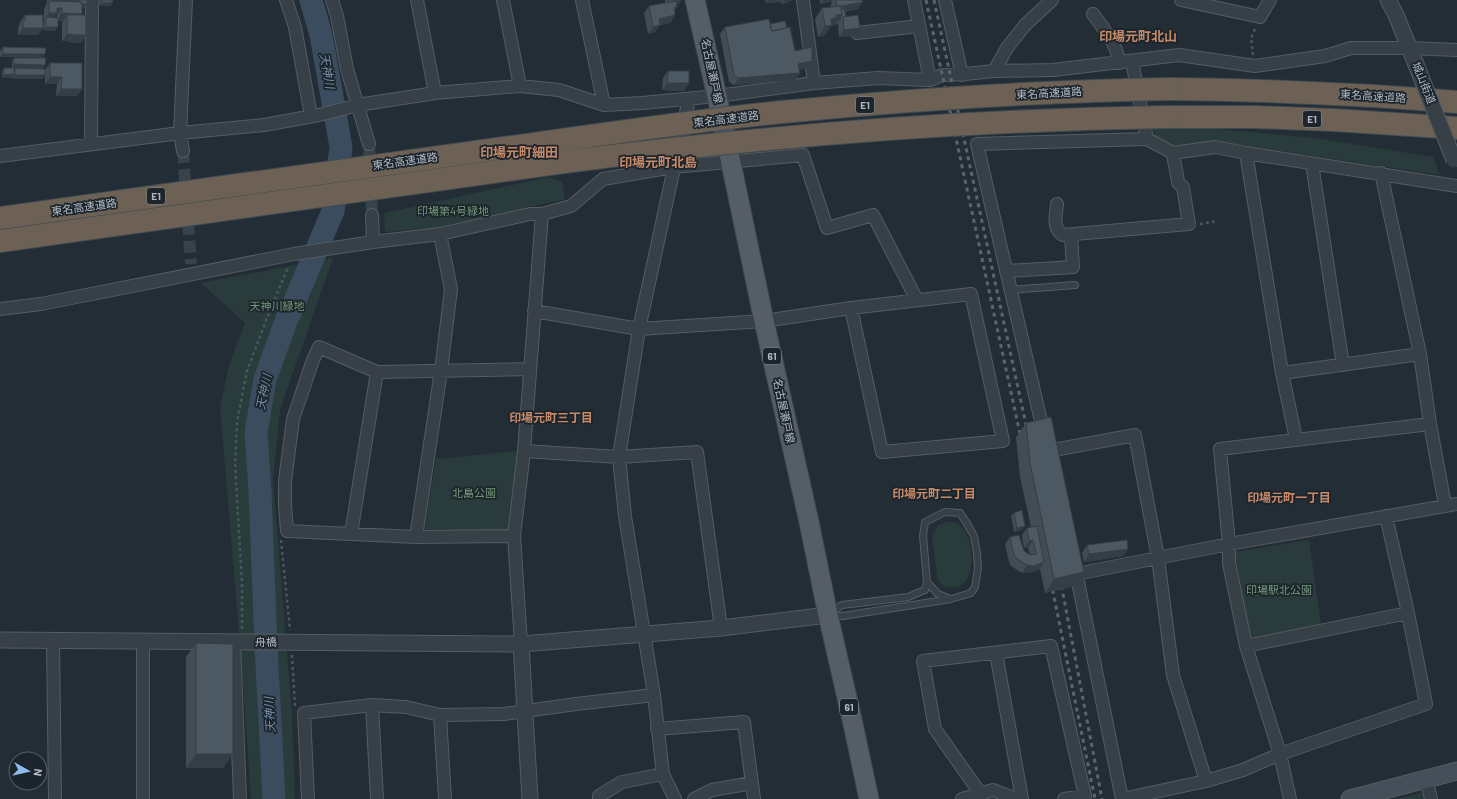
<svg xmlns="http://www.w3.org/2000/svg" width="1457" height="799" font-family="Barlow,'Noto Sans JP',sans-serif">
	<rect width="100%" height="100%" fill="#232d36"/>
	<path fill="#293c3b" d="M1153,128l63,1 99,9 118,19 7,18 -226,-34 -41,5 -18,-9z
		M549,177l13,5 3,17 -126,28 -54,5 -1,-19z
		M333,258l-53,152 -7,70 19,234 3,85h-44l-10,-143 -21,-248 9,-43 16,-42 -44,-40z
		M517,451l-8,80 -84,-2 11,-70z
		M946,522c5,0 10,0 14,3 15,12 18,61 -6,62 -7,1 -11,-1 -16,-6l-6,-45 6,-11z
		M1309,540l12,85 -71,14 -15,-87z
		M1421,793l2,6h-26z"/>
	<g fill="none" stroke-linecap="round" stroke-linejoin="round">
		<path stroke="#3a4c5e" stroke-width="23" d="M274,799l-8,-153 -6,-155 -4,-59 9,-53 20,-55 48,-113 8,-64 -20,-112 -10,-35"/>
		<path stroke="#38424b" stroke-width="12" stroke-dasharray="12 6" stroke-linecap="butt" d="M369,144l3,71
			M183,151l8,113"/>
		<defs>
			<path id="service" d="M1011,290l64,-5
				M945,512l15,1 6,9 8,14 3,17 1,15 -3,19 -4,6 -20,6 -108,17 -15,-1 14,-10 66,-8 17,-7 2,-8 -4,-46 2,-14z
				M927,582l11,12 12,5"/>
			<path id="minor" d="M286,0l9,27 16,89
				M332,0l5,16 10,53 22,75
				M417,0l18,93
				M503,0l17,86
				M582,0l22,105
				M803,0l11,83
				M914,0l16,80
				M945,0l17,75
				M1181,0l79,17 10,-17
				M1093,14c10,14 25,31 26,49
				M857,33l62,-7
				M1132,61l15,78
				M994,71l13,-23 18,-23 27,-25
				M91,144l1,-144
				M183,151l-3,-18 6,-133
				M0,156l180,-23 84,-8 55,-10 39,-10 77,-12 85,-7 39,4 45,15 38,-2 75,-7 97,-13 64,-5 52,2 12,-5 23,-1 29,-3 59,-1 126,-15 76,11 70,-10 26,-8h58l48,2
				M1312,164l31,201
				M1381,173l39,181 10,70 15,81
				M1057,204c-1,11 -5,24 6,31l126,-11 -6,-37 -5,-4c-1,-11 -4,-20 -5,-30
				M372,215l1,27
				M1006,271l67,-4 -2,-31
				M0,309l41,-5 253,-50 79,-12 67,-8 90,-20h12l29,-8 32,-27 70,-12 130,-12 24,73 46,-13 44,85
				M534,311l105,18 125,-8 87,-13 120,-14 32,147 -121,11 -31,-144
				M1282,373l138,-19
				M1044,434l-67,-290 170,-5 26,14 42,-6 31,6
				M1296,439l-14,-66 -36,-220 211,33
				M524,451l95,6 78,-5 24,176
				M1048,451l87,-16 23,123 15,117 33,106
				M351,534l26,-162
				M514,536l-98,1 -129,-6 -2,-26v-24l8,-62 20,-59 6,-13 58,25 153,-3
				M416,537l25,-166 10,-82 -11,-55
				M1075,567l47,232 84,-18 37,-11 37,-16 146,-50 -18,-91 -22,-97
				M1076,574l153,-30 228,-40
				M53,640l2,159
				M234,642l6,157
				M521,644l-7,-108 10,-85 18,-237
				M1246,646l162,-33
				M996,653l26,146
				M372,705l5,94
				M440,715l5,84
				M657,729l87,-7 10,77
				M1426,779l5,20
				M143,799v-158
				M308,799l-4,-86 68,-8 34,2 34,8 64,-1 72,-10 78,-9
				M599,799v-3l23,-14 41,-8
				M675,799l-12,-25 -9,-79 -29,-179 -6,-59 20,-128 50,-230
				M694,799l18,-9 40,-7
				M962,799l31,-9 23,9
				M981,799l-1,-6 -45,-64 -12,-68 128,-15 34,150 -21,3
				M1290,799l-10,-45 -34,-108 -17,-83v-19l-9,-95 210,-25"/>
			<path id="tertiary" d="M1388,0l8,15 19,47
				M0,640l521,4 200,-16 107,-13
				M521,644l9,155"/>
			<path id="secondary" d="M1350,799l107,-28"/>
			<path id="primary" d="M695,0l22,96 47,225 45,201 19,93 25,109 16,75"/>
			<path id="motorway" d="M1170,89c96,1 191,5 287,13
				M1167,117h88l79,3 123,8
				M0,218l562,-78
				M0,241l564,-79"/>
		</defs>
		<use href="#service" stroke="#545d65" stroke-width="8"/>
		<use href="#minor" stroke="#545d65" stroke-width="14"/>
		<use href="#tertiary" stroke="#545d65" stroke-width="17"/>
		<use href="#secondary" stroke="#545d65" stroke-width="19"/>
		<use href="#primary" stroke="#404850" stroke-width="21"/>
		<use href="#motorway" stroke="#414a52" stroke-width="24"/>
		<path stroke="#475859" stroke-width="2.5" stroke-dasharray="3 3" stroke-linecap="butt" d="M1253,55l-2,-17 5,-11
			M1200,224l17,-3
			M281,540l9,90
			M242,629v-45l-7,-122 2,-40 10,-51 20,-53 21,-51
			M292,655l3,51"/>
		<use href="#service" stroke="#373f47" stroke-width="6"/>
		<use href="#minor" stroke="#373f47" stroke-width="12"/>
		<use href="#tertiary" stroke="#373f47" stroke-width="15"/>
		<use href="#secondary" stroke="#454f5a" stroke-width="17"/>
		<use href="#primary" stroke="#555e67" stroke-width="19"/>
		<use href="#motorway" stroke="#6c6154" stroke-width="22"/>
		<path stroke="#5b6570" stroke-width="3" stroke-dasharray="4 4" stroke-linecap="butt" d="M926,0l96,443
			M934,0l94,434
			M1060,578l42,221
			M1051,582l44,217"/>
		<defs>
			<path id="tertiary-bridge" d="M1415,62l39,98"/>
			<path id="motorway-bridge" d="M562,140c77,-11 154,-22 231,-29 125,-12 251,-20 377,-22
				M564,162c200,-26 401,-42 603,-45"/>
		</defs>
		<use href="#tertiary-bridge" stroke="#545d65" stroke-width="17" stroke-linecap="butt"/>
		<use href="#motorway-bridge" stroke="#414a52" stroke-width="24" stroke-linecap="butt"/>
		<use href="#tertiary-bridge" stroke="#373f47" stroke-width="15"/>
		<use href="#motorway-bridge" stroke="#6c6154" stroke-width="22"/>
	</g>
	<path fill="#414c54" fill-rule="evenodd" d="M47,0h40l-3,8h-2l-1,7 5,20 -5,8 -13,-1v-1h-6v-19l1,-1h-5l-3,10 -12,-1 1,-9v-12l3,-6zM55,15h2v3h-3z
		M98,0h15l-3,6h-12z
		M665,0h16l-2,4h-2v3l-3,3 1,5 -5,8 -10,2 -5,7 -7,2 -4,-21 5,-7 16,-3z
		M765,0h27l-1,1h-2l-2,2 -6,1v-2l-15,1z
		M820,0h42l-4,9 -14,3 1,5 15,11 -5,8 -16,1 -1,-13 1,-1 -3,2v-2l-1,2 -4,1 -7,10 -6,1 -3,-18 7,-11 9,-1v-3l1,-2v-1l-1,1 -11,2z
		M25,15l18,13 -5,7h-20v-7l2,-4v-2z
		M770,24l17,4 8,23 17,10 -5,7 -8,1 -4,11 -61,5 -5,-3 -9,-48 5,-7z
		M3,47l43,1 -46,9v-6z
		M14,58l31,7 -2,3h-29v2l1,-2 28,11h-30v-3l-1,2h-10v-6l2,-4h8v-7z
		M50,63l32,26 -5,7h-21l1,-12h-12v-14z
		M668,71l16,20 -22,-1 1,-12z
		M1026,423l49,163 -30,7 -5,-24 -11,4h-7l-11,-7 -2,-4 -4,-18 5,-7 14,14 6,4 -2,-7h-4l-2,-13 5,-7 4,-1 -11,-50 -4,-40z
		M1014,513l11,13 -3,4 -8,2 -3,-16z
		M1087,545l41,4 -5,7 -39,6 -2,-9z
		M196,643l37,111 -10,14h-37v-111z"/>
	<path fill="#353e45" d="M52,0h28l-5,7 -26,-3z
		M681,0l-2,4 -13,3 3,-4z
		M768,0h14l-1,2 -15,1z
		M784,0h8l-1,1h-2l-2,2 -6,1z
		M823,0h9l-1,2 -11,2z
		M113,2l-3,4h-12l3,-3z
		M863,2l-5,7 -21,4 1,-6z
		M79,4h8l-3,4h-8z
		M57,8h5l-5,7h-2l-3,5 -6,-3 -2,3 5,-7z
		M62,13l20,1 -5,7 -10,-6 -4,6h-6z
		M675,15l-5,8 -16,3 5,-7z
		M836,15h6l-7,10 -4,1 -7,10 -6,1 7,-11z
		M660,25l-5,7 -7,2 5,-7z
		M46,27h12l-3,4 -12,-1z
		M23,28h20l-5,7h-20z
		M860,28l-5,8 -16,1 5,-7z
		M67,34h6l-5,7h-6z
		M73,35h13l-5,8 -13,-1z
		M3,54h42l-2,4 -43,-1z
		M812,61l-5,7 -14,3 5,-7z
		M14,64l31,1 -2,3h-31z
		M800,73l-5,7 -61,5 5,-7z
		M14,74l-2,4h-10l2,-3z
		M15,75h30l-2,4h-30z
		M50,77h12l-5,7h-12z
		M667,83h22l-5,8 -22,-1z
		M61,89h21l-5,7h-21z
		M1025,526l-3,4 -8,2 3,-4z
		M1033,540l-5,8h-4l5,-7z
		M1128,549l-5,7 -39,6 5,-8z
		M1044,562l-5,8 -10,3h-7l5,-8z
		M1084,572l-9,14 -30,7 9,-14z
		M196,754h37l-10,14h-37z"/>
	<path fill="#4c5862" stroke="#353e45" d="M80,0h7v4h-5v-2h-3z
		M101,0h12v2l-12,1z
		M668,0h13l-13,2z
		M836,0h26l1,2 -22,4h-4z
		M49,1l33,1v12l-20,-1v-5h-5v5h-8z
		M676,1l1,6h-3l1,8 -16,4 1,6 -7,2 -4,-21z
		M841,6l1,9h-6v3l-5,1 1,6 -7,1 -3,-18z
		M841,9h3l2,7 -3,1 -4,4v-1l3,-5z
		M25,15h18v13h-20v-8l2,1z
		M67,15h19v20h-13v-1h-6z
		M858,15l2,13 -16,2 -1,-13z
		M46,17l12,1v9h-12z
		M769,19l3,12 18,-4 5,24 17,-4v14l-14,3 2,9 -61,5 -5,-3 -9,-48z
		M785,21l2,7 -15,3 -2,-7z
		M3,47l43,1 -1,6h-42z
		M14,58h32l-1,7 -31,-1z
		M50,63h32v26h-21l1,-12h-12z
		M4,68h10v6l-10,1z
		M15,68l30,1v6h-30z
		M668,71h21v12h-22z
		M1051,417l33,155 -30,7 -24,-116 -4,-40z
		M1022,510l3,16 -8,2 -3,-15z
		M1037,526l7,36 -10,4 -7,-1 -11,-7 -2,-3 -4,-18 9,-2 5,16 6,4 6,-1 -3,-14 -4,1 -2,-13z
		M1127,540l1,9 -39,5 -2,-9z
		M196,643l37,1v110h-37z"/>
	<g text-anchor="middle" stroke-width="3.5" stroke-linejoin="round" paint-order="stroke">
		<g fill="#1c242c" stroke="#848d96" stroke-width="1">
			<rect x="856" y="97" width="18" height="16" rx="3"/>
			<rect x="1303" y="111" width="18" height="16" rx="3"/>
			<rect x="147" y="188" width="18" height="16" rx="3"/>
			<rect x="763" y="348" width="18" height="16" rx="3"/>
			<rect x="840" y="699" width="18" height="16" rx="3"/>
		</g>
		<g font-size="10" font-weight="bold" fill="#b1bac3">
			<text x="865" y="109">E1</text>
			<text x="1312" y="123">E1</text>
			<text x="156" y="200">E1</text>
			<text x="772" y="360">61</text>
			<text x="849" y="711">61</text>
		</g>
		<g font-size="11" fill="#b1bac3" stroke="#1c242c">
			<text transform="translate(712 71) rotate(78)" y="4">名古屋瀬戸線</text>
			<text transform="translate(1424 83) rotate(68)" y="4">城山街道</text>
			<text transform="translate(1049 93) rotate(-3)" y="4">東名高速道路</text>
			<text transform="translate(1373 96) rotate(4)" y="4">東名高速道路</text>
			<text transform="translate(726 119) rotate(-7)" y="4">東名高速道路</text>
			<text transform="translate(405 161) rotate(-8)" y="4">東名高速道路</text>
			<text transform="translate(84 207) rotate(-8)" y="4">東名高速道路</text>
			<text transform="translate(784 411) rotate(78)" y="4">名古屋瀬戸線</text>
			<text x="266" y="646">舟橋</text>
		</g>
		<g font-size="11" fill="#729778" stroke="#1c242c">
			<text x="453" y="215">印場第4号緑地</text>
			<text x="277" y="310">天神川緑地</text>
			<text x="474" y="497">北島公園</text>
			<text x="1279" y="594">印場駅北公園</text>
		</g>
		<g font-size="12" font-style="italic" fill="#758da4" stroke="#1c242c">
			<text transform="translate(327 71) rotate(80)" y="4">天神川</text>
			<text transform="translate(264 392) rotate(-78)" y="4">天神川</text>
			<text transform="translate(270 715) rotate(-93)" y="4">天神川</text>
		</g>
		<g font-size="12" font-weight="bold" fill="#c78a68" stroke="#1c242c">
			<text x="551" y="422">印場元町三丁目</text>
			<text x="934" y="498">印場元町二丁目</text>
			<text x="1289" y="502">印場元町一丁目</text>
		</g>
		<g font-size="13" font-weight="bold" fill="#c78a68" stroke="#1c242c">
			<text x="1138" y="41">印場元町北山</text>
			<text x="519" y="157">印場元町細田</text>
			<text x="658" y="167">印場元町北島</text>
		</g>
	</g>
	<g transform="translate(28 771) rotate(98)"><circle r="19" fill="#1c242c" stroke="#586068"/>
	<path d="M0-3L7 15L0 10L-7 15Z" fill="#8ebaec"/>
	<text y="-6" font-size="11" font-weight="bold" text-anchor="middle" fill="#b1bac3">N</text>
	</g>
</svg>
